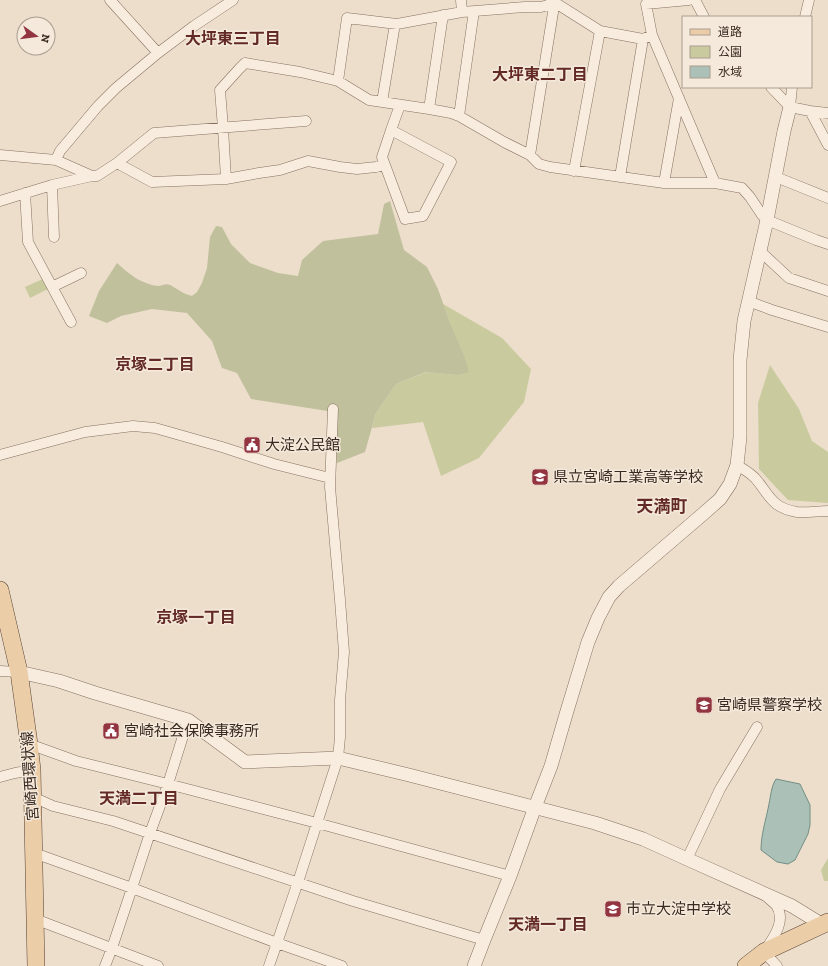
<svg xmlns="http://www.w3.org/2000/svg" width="828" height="966" font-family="'Zilla Slab','Noto Sans JP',serif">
	<rect width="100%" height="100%" fill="#ecdecb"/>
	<path fill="#caca9f" d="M45,278l5,10 -20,10 -5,-11z
		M443,304l59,34 29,31 -7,33 -45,56 -38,18 -18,-54 -51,6 4,-15 20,-29 31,-12 30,3 -7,-52z
		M770,365l29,44 13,32 16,11v51l-40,-3 -29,-31 -1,-66z
		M828,858v23h-4l-3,-11z"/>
	<path fill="#c0c09d" d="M390,201l14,49 23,17 11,22 12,34 14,33 5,16 -12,3 -31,-3 -30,12 -20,29 -11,39 -28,11 -3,-51 -83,-13 -14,-26 -15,-5 -10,-27 -25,-28 -35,-4 -31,7 -14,7 -18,-7 10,-25 18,-28c12,11 24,21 41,23 4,0 8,-3 12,-1 8,4 13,9 22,11l5,-4 5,-9 5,-15 3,-31 6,-11 6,1 9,17 19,19 28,10 20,3 4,-16 21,-19 55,-7 6,-30z"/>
	<path fill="#abc1b8" stroke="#728f84" d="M776,779l24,5 10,21v20l-2,9 -13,26 -7,4 -11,-2 -16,-12c0,-16 5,-30 8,-46 2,-9 2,-17 7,-25z"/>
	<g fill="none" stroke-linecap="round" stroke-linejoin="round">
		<defs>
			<path id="minor" d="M110,0l48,53
				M461,0l1,12
				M551,0l49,31 43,8 9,-4 63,148
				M695,0l9,17
				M805,17l4,-17
				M652,35l-6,-31 43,-4
				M338,81l9,-63 50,6 65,-12 63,-5h16l14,-4
				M771,87l19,20 20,4 18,2
				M382,102l13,-78
				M790,107l2,-20
				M429,109l14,-94
				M810,111l18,34
				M459,116l15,-105
				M391,130l60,32 -28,54 -18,3 -23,-62 9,-27 9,-25
				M0,155l56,5 36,16
				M530,155l25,-155
				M56,160l4,-9 38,-45 18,-18 42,-35 36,-27 39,-26
				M117,163l37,-30 152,-12
				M574,171l26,-140
				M620,177l23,-138
				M776,177l52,21
				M226,179l-3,-51 -3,-38 19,-21 6,-6 55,9 38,9 31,19 60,9 22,4 8,3 45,26 26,13 9,9 11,3 114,16h51l27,5 8,9 12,18 5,5 49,20 12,4
				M664,183l15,-85
				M52,185l2,52
				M25,193l3,49 43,80
				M0,201l52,-16 40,-9h5l20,-13 35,19 74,-3 33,-6 21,-3 28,-9 32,6 17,2 19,-2 9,-2
				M760,251l29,27 39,13
				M52,287l29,-14
				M748,301l24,9 56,17
				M0,455l85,-23 48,-6 22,2 67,19 52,17 56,14
				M737,465c6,4 12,7 18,13 14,16 16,30 42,34 10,1 21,-1 31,-1
				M0,671l19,1
				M29,744l47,17 92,23 149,39 193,53
				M0,777l15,-4 17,-3
				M33,797l20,9 60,15 240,80 131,39
				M34,853l98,35 145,55 65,23
				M687,859l33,-70 37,-62
				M766,896c3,3 7,6 10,9 11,16 -3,33 -12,47l13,14
				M35,919l123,47
				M105,966l7,-18 20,-60 18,-55 18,-49 20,-64
				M269,966l29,-84 40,-124 2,-21v-37l4,-48 -4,-52 -10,-113 3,-78"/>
			<path id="tertiary" d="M19,672l40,9 36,12 93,27 57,42 93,-4 71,17 186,48 48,16 44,20 105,47 26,16 5,1
				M474,966l10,-26 26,-64 25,-69 16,-41 16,-55 21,-69 10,-24 11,-21 10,-11 84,-72 17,-15 10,-15 7,-19 3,-28v-77l4,-39 23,-101 17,-89 6,-24"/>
			<path id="primary" d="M0,590l19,82 10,72 3,26 4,196
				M746,966l18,-14 64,-30"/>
		</defs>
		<use href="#minor" stroke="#887060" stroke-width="11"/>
		<use href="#tertiary" stroke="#887060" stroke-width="14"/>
		<use href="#primary" stroke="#564034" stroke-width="18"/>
		<use href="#minor" stroke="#f7ecde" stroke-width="10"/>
		<use href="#tertiary" stroke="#f7ecde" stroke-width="13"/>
		<use href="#primary" stroke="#ebcda7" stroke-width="17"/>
	</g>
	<defs>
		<symbol id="civic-square" viewBox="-11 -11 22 22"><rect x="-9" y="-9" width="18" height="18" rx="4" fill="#933441" stroke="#f4e9da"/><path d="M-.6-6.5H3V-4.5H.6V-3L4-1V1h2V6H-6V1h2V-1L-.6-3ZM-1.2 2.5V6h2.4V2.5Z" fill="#fff"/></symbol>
		<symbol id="school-square" viewBox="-11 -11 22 22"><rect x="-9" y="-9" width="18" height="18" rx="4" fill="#933441" stroke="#f4e9da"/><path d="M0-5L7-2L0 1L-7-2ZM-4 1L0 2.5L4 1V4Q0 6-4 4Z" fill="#fff"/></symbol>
	</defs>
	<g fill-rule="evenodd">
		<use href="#civic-square" x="242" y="435" width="20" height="20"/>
		<use href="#school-square" x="530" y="467" width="20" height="20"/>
		<use href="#school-square" x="694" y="695" width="20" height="20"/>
		<use href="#civic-square" x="101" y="721" width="20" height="20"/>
		<use href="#school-square" x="603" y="899" width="20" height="20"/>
	</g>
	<g text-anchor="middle" stroke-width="3" stroke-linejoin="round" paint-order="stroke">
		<g font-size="15" fill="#3a2b22" stroke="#f4e9da" text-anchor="start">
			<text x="265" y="450">大淀公民館</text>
			<text x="553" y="482">県立宮崎工業高等学校</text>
			<text x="717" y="710">宮崎県警察学校</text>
			<text x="124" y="736">宮崎社会保険事務所</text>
			<text x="626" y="914">市立大淀中学校</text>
		</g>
		<g font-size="15" fill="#3a2b22" stroke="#f4e9da">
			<text transform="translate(30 776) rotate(-94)" y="5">宮崎西環状線</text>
		</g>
		<g font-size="16" font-weight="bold" fill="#632a25" stroke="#f4e9da">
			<text x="233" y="44">大坪東三丁目</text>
			<text x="540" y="80">大坪東二丁目</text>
			<text x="155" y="370">京塚二丁目</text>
			<text x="196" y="623">京塚一丁目</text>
			<text x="139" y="804">天満二丁目</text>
			<text x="548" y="930">天満一丁目</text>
		</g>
		<g font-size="17" font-weight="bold" fill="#632a25" stroke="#f4e9da">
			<text x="662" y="512">天満町</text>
		</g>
	</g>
	<rect x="682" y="16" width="130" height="72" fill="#f4e9da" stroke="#aa9d90"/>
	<rect x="690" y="29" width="20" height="6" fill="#ebcda7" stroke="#aa9d90"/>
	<text x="718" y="36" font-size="12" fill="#3a2b22">道路</text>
	<rect x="690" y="46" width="20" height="12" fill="#caca9f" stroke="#aa9d90"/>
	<text x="718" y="56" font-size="12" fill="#3a2b22">公園</text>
	<rect x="690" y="66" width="20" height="12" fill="#abc1b8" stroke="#aa9d90"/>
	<text x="718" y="76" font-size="12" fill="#3a2b22">水域</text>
	<g transform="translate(36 36) rotate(104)"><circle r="19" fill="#f4e9da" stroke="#aa9d90"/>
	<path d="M0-3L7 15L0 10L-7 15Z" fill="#933441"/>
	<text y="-6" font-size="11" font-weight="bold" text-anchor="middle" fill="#3a2b22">N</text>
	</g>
</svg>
